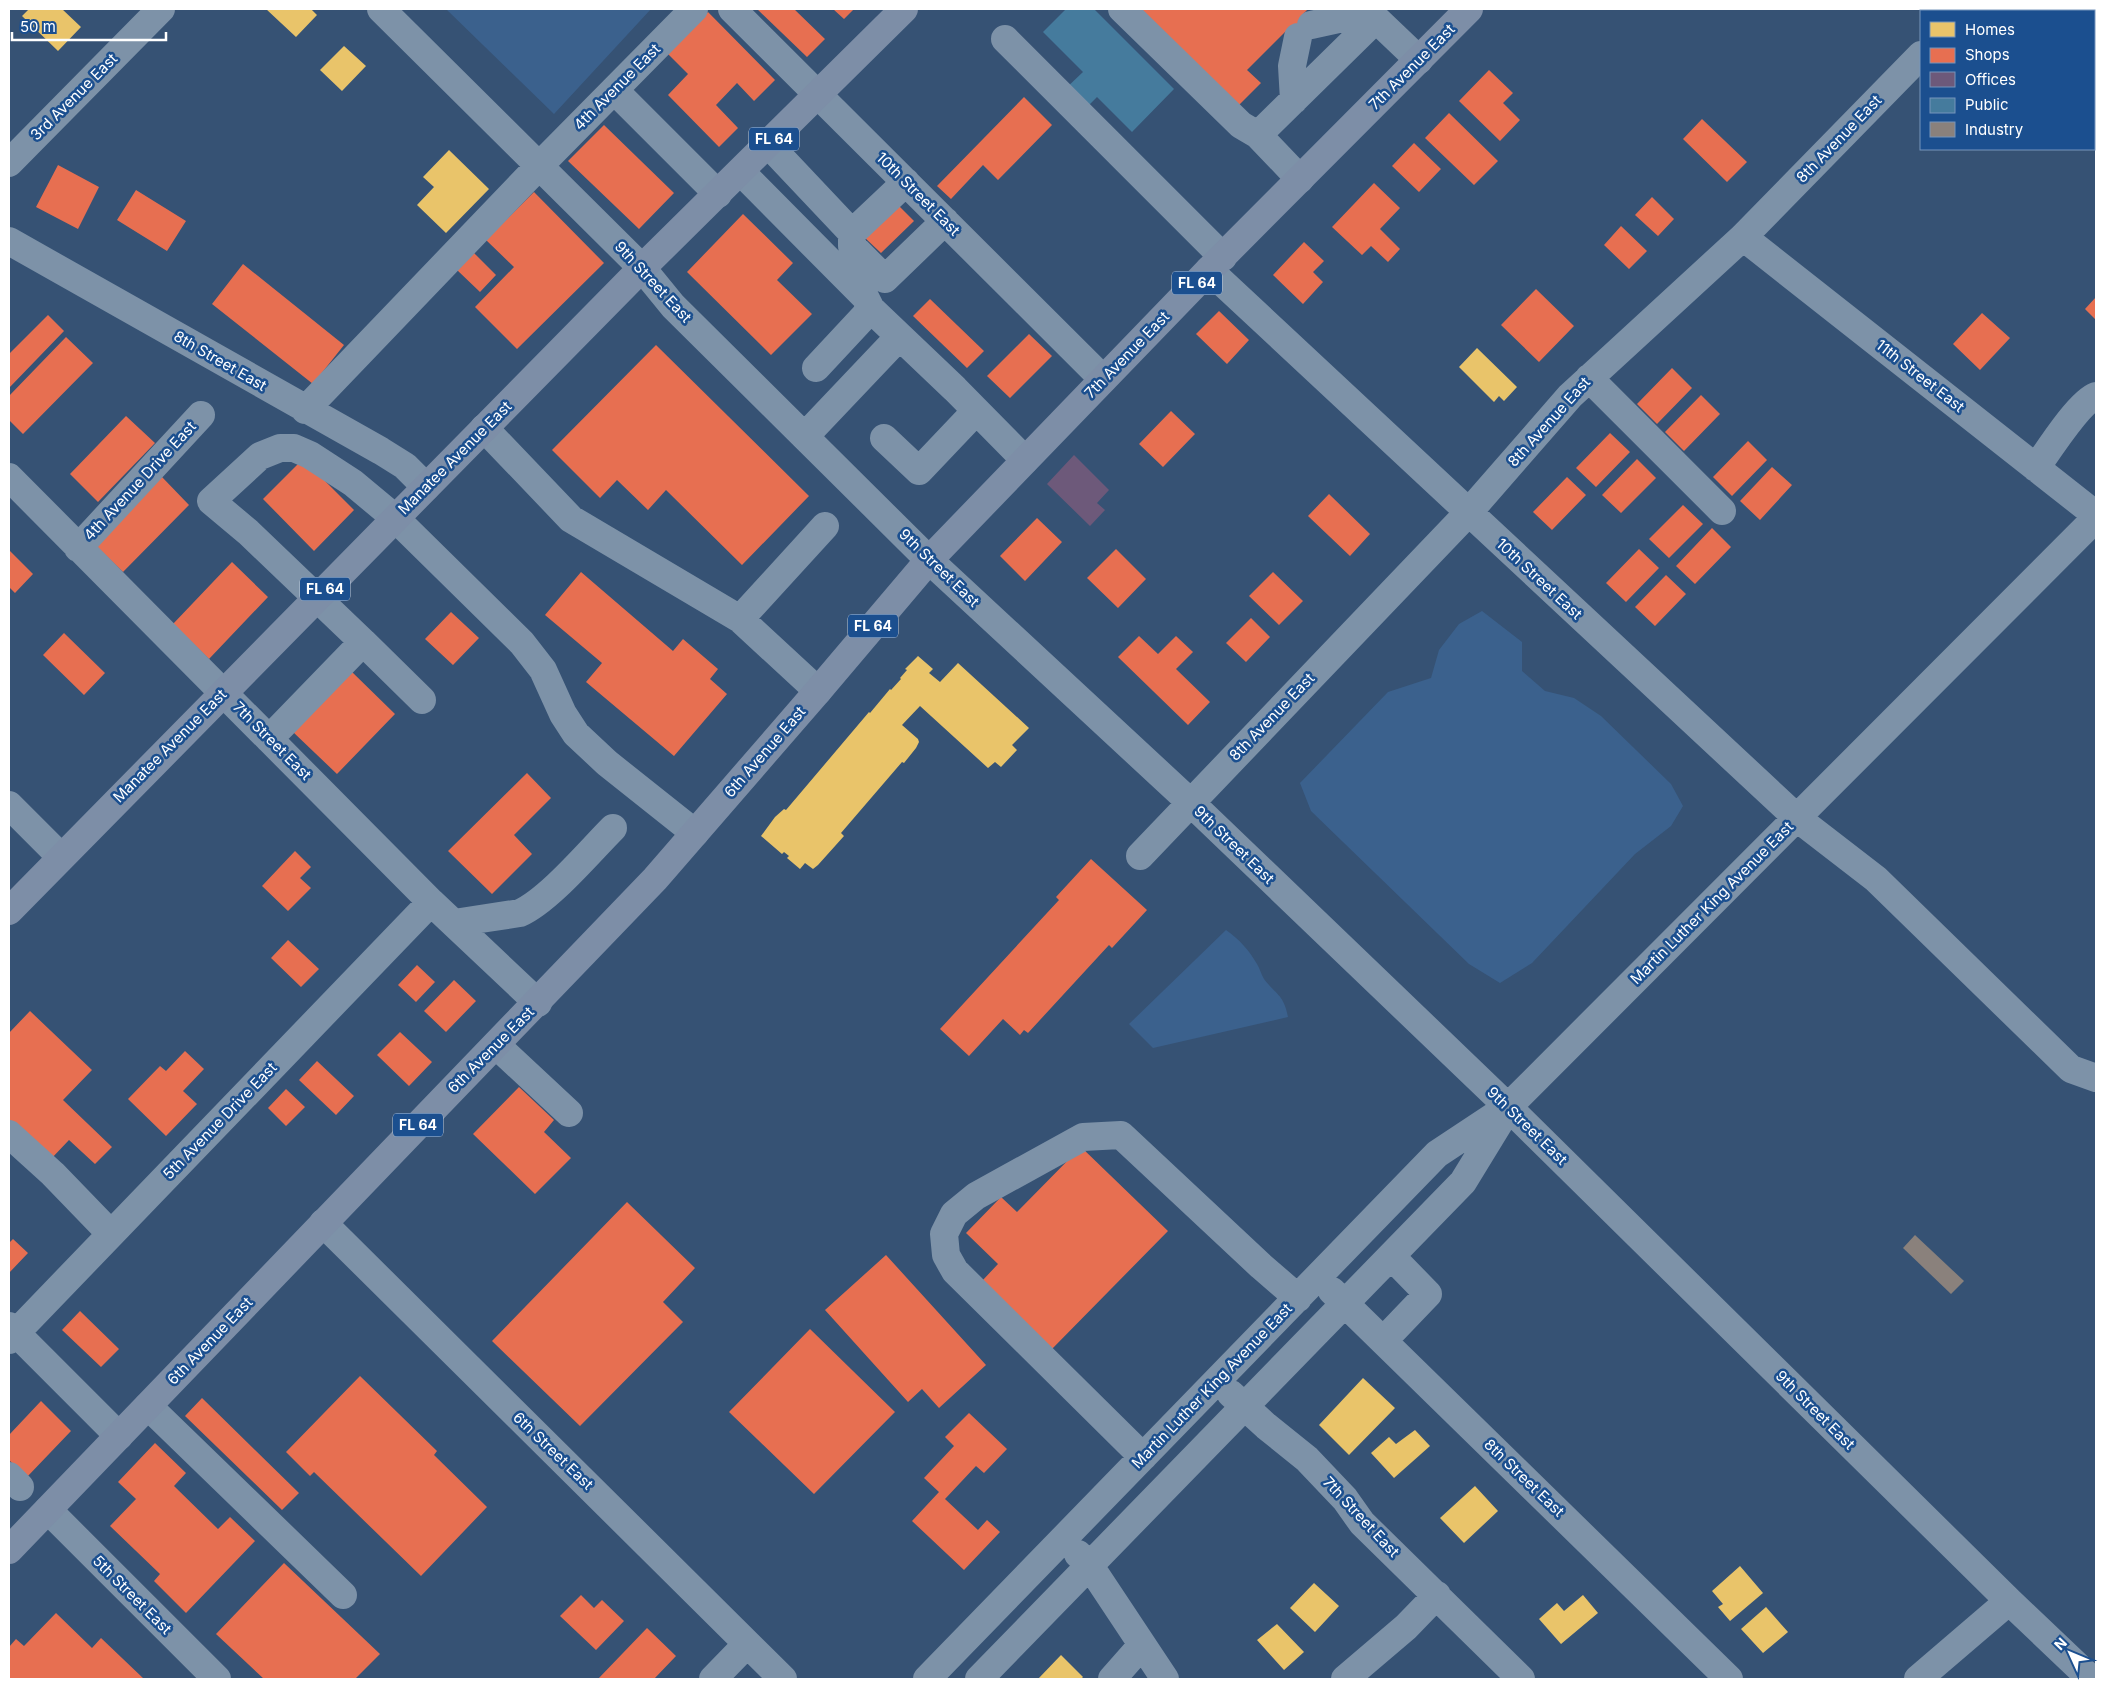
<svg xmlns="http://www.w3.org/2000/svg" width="2105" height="1688" font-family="Inter,sans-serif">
	<rect width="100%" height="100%" fill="#365274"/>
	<path fill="#3b618d" d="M446,9h205l-97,105z
		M1482,611l40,31v29l23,20 29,7 27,18 70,68 12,22 -12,20 -36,28 -103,109 -32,20 -31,-19 -158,-153 -11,-28 88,-91 43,-14 8,-28 20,-26z
		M1226,930c13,9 23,20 31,34 3,5 4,10 7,15 11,15 20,15 24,38l-135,31 -24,-24z"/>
	<path fill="#e9c46a" d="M29,9h33l19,18 -23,24 -36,-35z
		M266,9h45l6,6 -21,22z
		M2018,9h38l2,2h-43z
		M344,46l22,20 -24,25 -22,-21z
		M449,150l40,39 -43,44 -29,-28 17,-18 -11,-10z
		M1477,348l40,39 -13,14 -5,-5 -5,6 -35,-35z
		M918,656l15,13 -4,4 11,9 18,-19 71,65 -17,17 5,5 -16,17 -6,-5 -7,6 -68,-62 -18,19 16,14 1,3 -3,6 -12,15 -2,-1 -61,71 3,3 -26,29 -5,4 -8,-6 -5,6 -13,-11 2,-2 -5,-4 -2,2 -21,-18 14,-19 9,-8 2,1 83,-98 1,1 20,-24 1,1 10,-11 -1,-1 7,-8 -2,-1z
		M1363,1378l32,30 -46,47 -30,-30z
		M1415,1430l15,16 -36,32 -23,-25 18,-16 7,7z
		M1475,1486l23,25 -34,32 -24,-25z
		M1740,1566l23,27 -33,28 -12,-14 5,-3 -11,-13z
		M1314,1583l25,23 -24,26 -25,-24z
		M1583,1595l15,18 -37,31 -22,-25 18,-16 7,8z
		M1766,1607l22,25 -25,21 -22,-24z
		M1277,1624l27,28 -20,18 -27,-30z
		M1061,1655l22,22 -2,2h-43z"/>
	<path fill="#e76f51" d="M757,9h37l31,30 -18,18z
		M833,9h21l-10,10z
		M1132,9h176l-7,7 17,16 -12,12 -17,-16 -42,42 14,13 -27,27z
		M708,12l67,68 -21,21 -17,-18 -21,22 22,23 -19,19 -51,-52 20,-21 -21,-21z
		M1489,70l24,23 -10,10 17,17 -20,21 -41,-40z
		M1024,97l28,28 -54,55 -15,-15 -32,34 -14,-13z
		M1449,113l49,48 -24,24 -49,-47z
		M1702,119l45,43 -20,20 -44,-43z
		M604,125l70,68 -35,36 -71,-68z
		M1414,143l27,26 -22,23 -27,-26z
		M58,165l41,22 -21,42 -42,-22z
		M1374,183l26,25 -20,21 20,20 -12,13 -17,-16 -9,9 -30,-28z
		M136,190l50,31 -19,30 -50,-31z
		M534,192l70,71 -87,86 -42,-42 39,-40 -28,-27z
		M1652,197l22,22 -16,17 -23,-21z
		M896,203l18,18 -33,32 -18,-17z
		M743,214l50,49 -16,17 35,34 -41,41 -84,-83z
		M1621,226l26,25 -18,18 -25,-24z
		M1304,242l20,19 -11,11 10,10 -20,22 -30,-29z
		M474,253l22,22 -16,17 -23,-22z
		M243,264l101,81 -31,39 -101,-80z
		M1536,289l38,37 -35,36 -38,-37z
		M2096,297v23l-11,-11z
		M930,299l54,52 -17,17 -54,-52z
		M1219,311l30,29 -22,24 -31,-30z
		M1982,313l28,25 -30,32 -27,-26z
		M48,315l16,16 -55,57v-34z
		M1029,334l23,22 -42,42 -23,-22z
		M66,337l27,26 -70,71 -14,-14v-24z
		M656,345l153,151 -67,69 -76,-75 -18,20 -31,-30 -17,18 -48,-48z
		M1672,368l20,20 -35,36 -20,-20z
		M1701,395l19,19 -36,37 -19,-19z
		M1171,411l24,23 -32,33 -24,-23z
		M126,416l29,27 -57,59 -28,-28z
		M1610,433l20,19 -34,35 -20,-19z
		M1748,441l19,19 -35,36 -19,-19z
		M303,459l51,51 -40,41 -51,-52z
		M1637,459l19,19 -35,35 -19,-18z
		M1772,467l20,18 -32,35 -20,-19z
		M162,477l27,28 -66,67 -28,-27z
		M1567,477l19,18 -34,35 -19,-18z
		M1329,494l41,40 -20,22 -42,-40z
		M1683,505l20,19 -34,34 -20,-19z
		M1037,518l25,24 -37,39 -25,-25z
		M1712,528l19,19 -36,37 -19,-18z
		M1116,549l30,30 -28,29 -31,-30z
		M1639,549l20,19 -33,34 -20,-19z
		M9,550l24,24 -18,19 -6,-6z
		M232,562l36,35 -59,62 -36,-35z
		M581,572l92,79 10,-12 35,30 -8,10 17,15 -53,62 -88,-74 16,-19 -57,-48z
		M1273,572l30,29 -24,24 -30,-29z
		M1666,575l20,19 -31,32 -20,-19z
		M451,612l28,26 -26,27 -28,-26z
		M1251,618l19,19 -24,25 -20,-19z
		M64,633l41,40 -21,22 -41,-40z
		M1139,636l19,18 18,-18 17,16 -17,17 34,33 -22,23 -70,-68z
		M351,671l44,43 -58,60 -44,-42z
		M527,773l24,25 -37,37 18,19 -40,40 -44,-43z
		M295,851l16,16 -11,11 11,10 -23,23 -26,-25z
		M1091,859l56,51 -35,38 -3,-3 -81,88 -4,-3 -4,5 -17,-16 -34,37 -29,-27 119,-129 -3,-3z
		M288,940l31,29 -18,18 -30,-29z
		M417,965l18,17 -19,20 -18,-17z
		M454,980l22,21 -30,31 -22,-21z
		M30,1011l62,59 -29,30 49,47 -17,17 -26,-24 -19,20 -41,-40v-87z
		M400,1032l32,30 -23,24 -32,-31z
		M185,1051l19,18 -21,22 14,13 -31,32 -38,-37 32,-33 6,5z
		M317,1061l37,35 -18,19 -37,-35z
		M519,1087l35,33 -10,12 27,26 -36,36 -62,-60z
		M286,1089l19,18 -19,19 -18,-18z
		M1081,1147l87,84 -116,118 -70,-68 16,-17 -32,-31 35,-36 16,15z
		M627,1202l68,66 -32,34 20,20 -103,104 -88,-85z
		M13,1239l15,14 -19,20v-30z
		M886,1255l100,110 -47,43 -17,-19 -14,13 -83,-92z
		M80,1311l39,38 -18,18 -39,-37z
		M810,1329l85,83 -81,82 -85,-82z
		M360,1376l77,75 -3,4 53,52 -66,69 -107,-104 -4,4 -24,-24z
		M202,1398l97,95 -17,17 -97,-94z
		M41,1401l30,30 -44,46 -18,-17v-25z
		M969,1413l38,36 -23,24 -8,-7 -31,33 33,31 9,-10 13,12 -36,38 -52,-49 27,-29 -15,-14 30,-32 -9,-9z
		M155,1443l31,30 -12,13 44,43 12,-12 25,24 -69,72 -32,-32 6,-7 -50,-48 26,-27 -18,-17z
		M284,1563l96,91 -25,25h-91l-48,-45z
		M581,1595l13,13 8,-8 22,21 -28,29 -36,-34z
		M56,1613l36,35 9,-10 43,41h-135v-32l7,-8 8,7z
		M647,1628l29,28 -22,23h-56z"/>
	<path fill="#6d597a" d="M1074,455l35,35 -12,13 8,7 -15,16 -43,-42z"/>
	<path fill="#457b9d" d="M1066,9h28l80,80 -42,43 -35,-35 -14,14 -20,-20 20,-19 -40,-40z"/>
	<path fill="#8a817c" d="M1915,1235l49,46 -13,13 -48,-46z"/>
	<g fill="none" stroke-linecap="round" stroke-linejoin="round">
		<path stroke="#7d92a8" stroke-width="28" d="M381,9l261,259 31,38 256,254 261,242 318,305 501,494 82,78
			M732,9l371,370
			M1122,9l119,116 17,10
			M1964,11l3,-2
			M1311,25l41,-9 24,3
			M1005,39l218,218
			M614,90l104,104
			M1294,100l-2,-34 6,-29
			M768,144l84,89
			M9,163l152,-154
			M741,172l124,125 6,12 84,80 70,71
			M1300,179l-42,-44 118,-116 43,41
			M906,182l-54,51v13l33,33 60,-58
			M1743,237l353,278
			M9,241l372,210 24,15 21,21
			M1209,270l588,548 79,61 195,190 25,9
			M816,368l55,-59
			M1589,378l133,133
			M305,410l234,-244 155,-157
			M484,428l87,91 169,100 85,-93
			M805,436l94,-99
			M884,438l35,33 57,-60
			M2036,468c12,-17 43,-66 60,-72
			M9,477l422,425 107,101
			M78,548l123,-133
			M740,619l78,72
			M363,642l59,58
			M269,739l94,-97 -115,-110 -37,-31 49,-45 20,-8h14l16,7 43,28 42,35 127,125 21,27 20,44 13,20 31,29 88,70
			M9,805l52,52
			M1140,856l328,-343 102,-117 173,-159 178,-182
			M454,923l66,-10c29,-13 69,-61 93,-85
			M496,1045l73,68
			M9,1134l44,40 58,60
			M323,1223l460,456
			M1332,1291l397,388
			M9,1326l110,110
			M9,1340l422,-438
			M1383,1341l45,-47 -37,-38
			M1231,1394l35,32 41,33 38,40 17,24 159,156
			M148,1406l195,189
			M1143,1457l-188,-186 -9,-16 -2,-21 10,-20 22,-18 107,-59 38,-2 140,131 37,32
			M9,1476l11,11
			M48,1510l169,169
			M1078,1554l12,12 75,113
			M713,1679l34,-35
			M927,1679l510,-525 71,-47 588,-589
			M979,1679l484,-497 41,-67
			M1112,1679l30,-34
			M1345,1679l61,-52 31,-32
			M1918,1679l91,-78"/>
		<path stroke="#7d8ea7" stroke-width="28" d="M9,911l633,-643 262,-259
			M9,1550l646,-671 163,-188 111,-131 280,-290 260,-261"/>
	</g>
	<g text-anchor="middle" stroke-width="5" stroke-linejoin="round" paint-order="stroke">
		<g fill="#1b4f8f" stroke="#bbcadd" stroke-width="1">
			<rect x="749" y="127.5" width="50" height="23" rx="4"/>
			<rect x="1172" y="271.5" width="50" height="23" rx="4"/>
			<rect x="300" y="577.5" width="50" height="23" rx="4"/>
			<rect x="848" y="614.5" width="50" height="23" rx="4"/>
			<rect x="393" y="1113.5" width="50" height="23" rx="4"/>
		</g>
		<g font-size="14" font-weight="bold" fill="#fff">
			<text x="774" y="144">FL 64</text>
			<text x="1197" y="288">FL 64</text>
			<text x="325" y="594">FL 64</text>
			<text x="873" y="631">FL 64</text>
			<text x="418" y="1130">FL 64</text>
		</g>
		<g font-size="15" fill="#fff" stroke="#1b4f8f">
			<text transform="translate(1412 67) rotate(-45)" y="5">7th Avenue East</text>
			<text transform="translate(617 87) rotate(-45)" y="5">4th Avenue East</text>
			<text transform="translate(74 97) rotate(-45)" y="5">3rd Avenue East</text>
			<text transform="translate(1839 139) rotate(-46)" y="5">8th Avenue East</text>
			<text transform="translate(918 194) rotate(45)" y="5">10th Street East</text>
			<text transform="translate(653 282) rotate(47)" y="5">9th Street East</text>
			<text transform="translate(1127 355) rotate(-46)" y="5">7th Avenue East</text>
			<text transform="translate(220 361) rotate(30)" y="5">8th Street East</text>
			<text transform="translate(1920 376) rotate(38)" y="5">11th Street East</text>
			<text transform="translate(1549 422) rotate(-48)" y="5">8th Avenue East</text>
			<text transform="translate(455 458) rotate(-45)" y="5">Manatee Avenue East</text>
			<text transform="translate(140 481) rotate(-47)" y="5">4th Avenue Drive East</text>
			<text transform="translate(939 568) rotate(44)" y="5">9th Street East</text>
			<text transform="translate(1539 579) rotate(43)" y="5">10th Street East</text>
			<text transform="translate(1272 717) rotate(-46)" y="5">8th Avenue East</text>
			<text transform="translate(272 741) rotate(45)" y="5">7th Street East</text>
			<text transform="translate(170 746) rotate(-45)" y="5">Manatee Avenue East</text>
			<text transform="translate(765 752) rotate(-49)" y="5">6th Avenue East</text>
			<text transform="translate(1234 845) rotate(44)" y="5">9th Street East</text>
			<text transform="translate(1712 903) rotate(-45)" y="5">Martin Luther King Avenue East</text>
			<text transform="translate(491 1050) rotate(-45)" y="5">6th Avenue East</text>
			<text transform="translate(220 1121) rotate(-46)" y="5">5th Avenue Drive East</text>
			<text transform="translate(1527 1126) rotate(44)" y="5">9th Street East</text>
			<text transform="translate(210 1341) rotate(-46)" y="5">6th Avenue East</text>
			<text transform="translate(1212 1386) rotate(-46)" y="5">Martin Luther King Avenue East</text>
			<text transform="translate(1815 1410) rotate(45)" y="5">9th Street East</text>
			<text transform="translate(553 1451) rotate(44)" y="5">6th Street East</text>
			<text transform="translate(1524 1478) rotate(44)" y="5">8th Street East</text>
			<text transform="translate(1361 1517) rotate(47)" y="5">7th Street East</text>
			<text transform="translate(132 1595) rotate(45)" y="5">5th Street East</text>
		</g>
	</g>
	<rect width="2105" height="1688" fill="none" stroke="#ffffff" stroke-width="20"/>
	<rect x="1920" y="10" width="175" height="140" fill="#1b4f8f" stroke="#7695bc"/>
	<rect x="1930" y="22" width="25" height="15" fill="#e9c46a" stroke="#7695bc"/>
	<text x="1965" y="35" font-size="15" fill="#ffffff">Homes</text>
	<rect x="1930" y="48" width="25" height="15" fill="#e76f51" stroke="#7695bc"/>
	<text x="1965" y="60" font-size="15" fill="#ffffff">Shops</text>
	<rect x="1930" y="72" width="25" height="15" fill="#6d597a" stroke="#7695bc"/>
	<text x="1965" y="85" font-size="15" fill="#ffffff">Offices</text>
	<rect x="1930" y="98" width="25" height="15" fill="#457b9d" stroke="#7695bc"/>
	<text x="1965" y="110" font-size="15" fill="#ffffff">Public</text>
	<rect x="1930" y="122" width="25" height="15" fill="#8a817c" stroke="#7695bc"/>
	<text x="1965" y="135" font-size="15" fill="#ffffff">Industry</text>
	<g transform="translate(2070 1653) rotate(314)" stroke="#1b4f8f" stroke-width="4" paint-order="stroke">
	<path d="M0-4L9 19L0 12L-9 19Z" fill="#ffffff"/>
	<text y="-8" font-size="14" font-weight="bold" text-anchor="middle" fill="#ffffff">N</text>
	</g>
	<path d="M12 32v8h154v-8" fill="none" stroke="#ffffff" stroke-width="2.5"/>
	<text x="20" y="32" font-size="15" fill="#ffffff" stroke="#1b4f8f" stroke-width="4" paint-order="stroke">50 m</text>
</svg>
